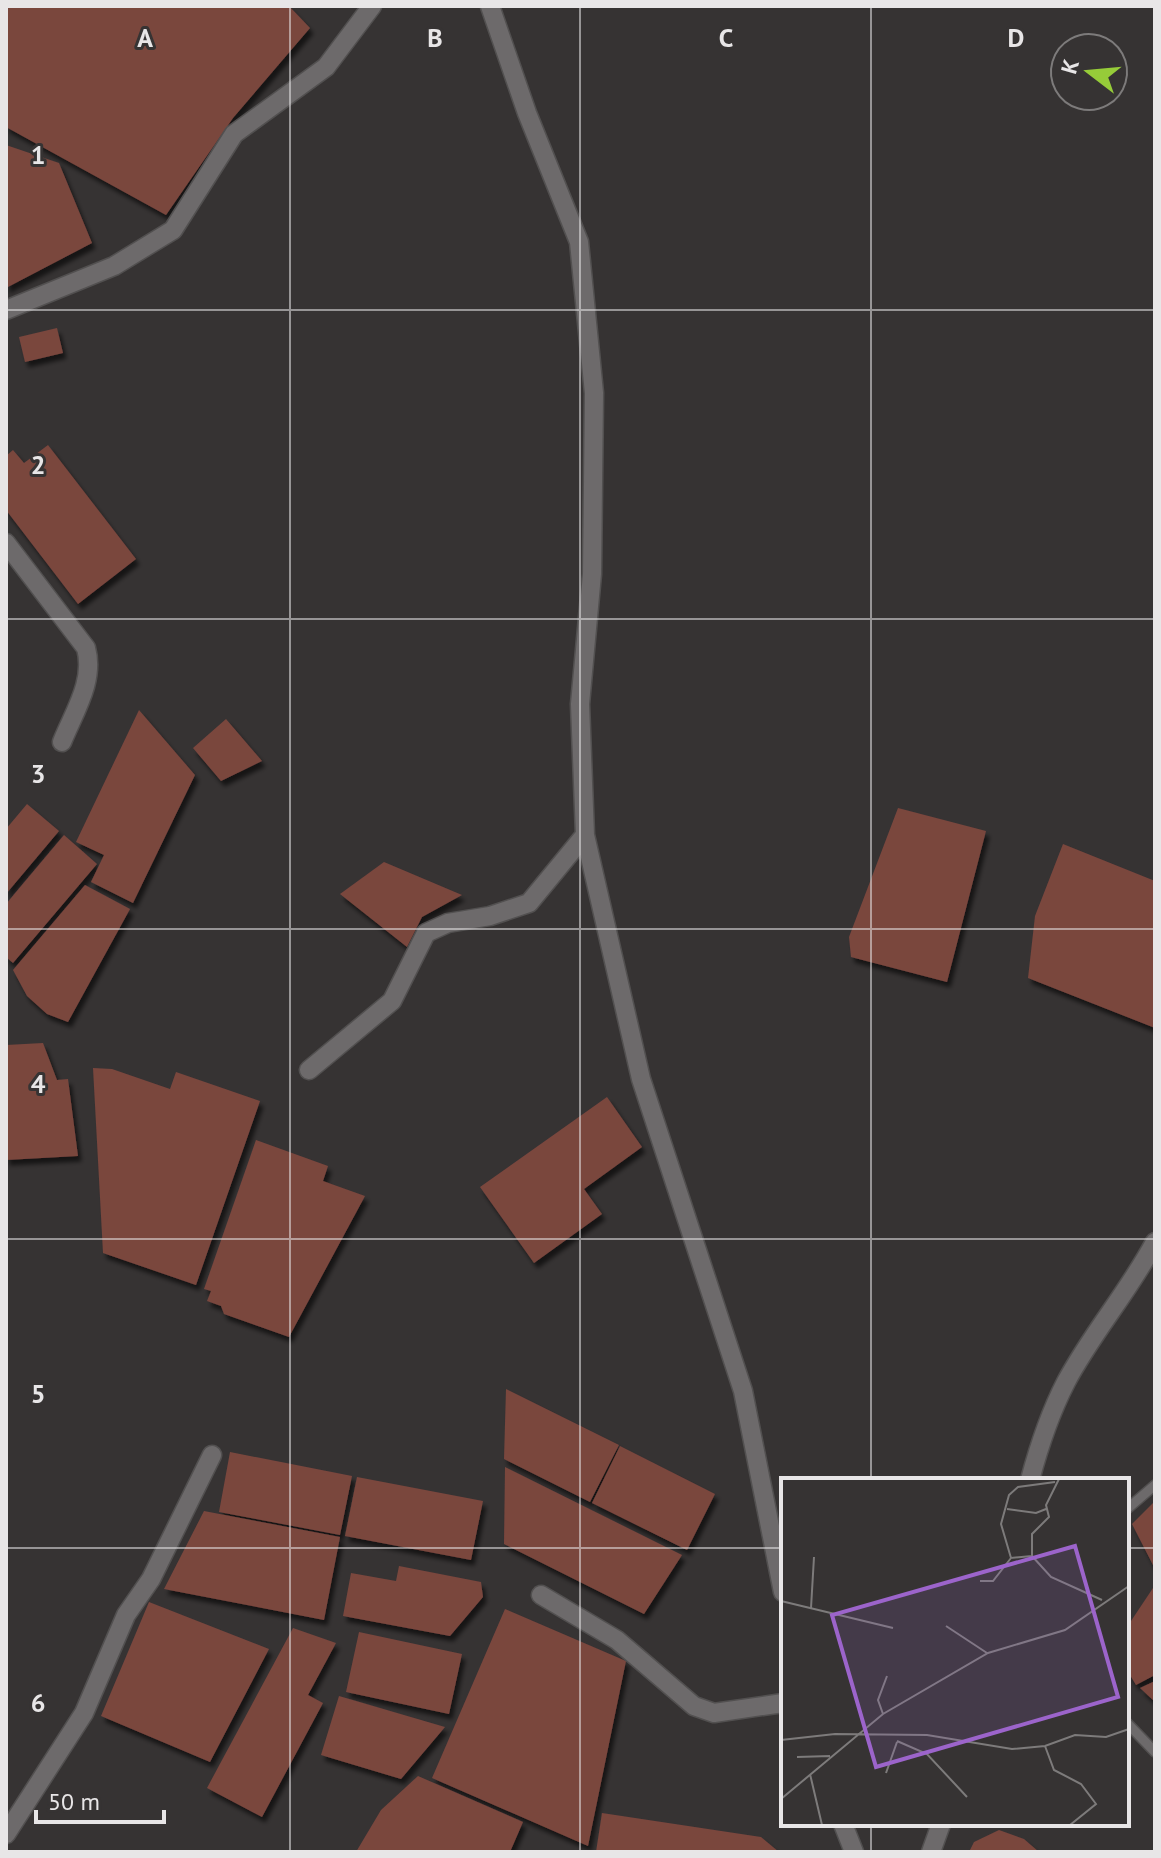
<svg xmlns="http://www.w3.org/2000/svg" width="1161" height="1858" font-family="'PT Sans',sans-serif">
	<defs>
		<filter id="shadow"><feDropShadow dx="3.5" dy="5.5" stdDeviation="2" flood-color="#0009"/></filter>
	</defs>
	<rect width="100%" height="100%" fill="#363333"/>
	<path fill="#7a463e" filter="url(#shadow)" d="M9,6h280l21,22 -77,90 -67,97 -160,-88v-115z
		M6,145l53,18 33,80 -86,45z
		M57,328l6,25 -38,9 -6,-25z
		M48,445l88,114 -58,45 -72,-94v-54l7,-6 11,13z
		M139,710l56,65 -62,128 -42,-21 13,-27 -28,-13z
		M226,719l36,42 -41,20 -28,-33z
		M27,804l32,27 -53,63v-65z
		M898,808l88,23 -39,151 -96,-25 -2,-20z
		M64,835l33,29 -84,99 -7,-6v-53z
		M1063,844l92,37v147l-127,-50 7,-62z
		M384,862l78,33 -40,22 -15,30 -67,-53z
		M85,885l45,24 -62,113 -21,-8 -20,-18 -14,-26z
		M43,1043l14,37 11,-1 10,77 -72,4v-115z
		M93,1068l19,1 58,20 6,-17 84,29 -64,184 -93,-32z
		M607,1097l35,50 -58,42 18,25 -68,49 -54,-76z
		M256,1140l72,26 -5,15 42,15 -76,141 -65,-23 -3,-8 -14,-5 4,-10 -7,-2z
		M506,1389l113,56 -29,57 -86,-43z
		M620,1446l95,48 -28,56 -95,-47z
		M230,1452l122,24 -12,59 -121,-23z
		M505,1467l177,88 -38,59 -140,-70z
		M357,1477l126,24 -12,59 -126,-24z
		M1155,1501v68l-23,-45z
		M204,1511l136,26 -16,83 -160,-31z
		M399,1566l82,16 2,15 -33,39 -107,-20 8,-43 45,8z
		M1155,1585v90l-19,10 -9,-15v-43z
		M149,1602l120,47 -59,113 -109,-46z
		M505,1609l121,52 -38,185 -156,-68z
		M293,1628l43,15 -28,52 15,8 -61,114 -55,-29z
		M359,1632l103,22 -13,60 -103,-22z
		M1155,1681v21l-15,-14z
		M339,1696l106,31 -44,52 -80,-24z
		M418,1776l105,46 -13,30h-154l25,-42z
		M602,1813l159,24 18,15h-183z
		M999,1830l25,9 15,13h-70l5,-10z"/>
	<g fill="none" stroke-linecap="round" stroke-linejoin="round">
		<defs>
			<path id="service" d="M1127,1509l28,-24
				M1127,1723l28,29"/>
			<path id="minor" d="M490,6l37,107 52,129 15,151 -2,181 -12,130 5,131 56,244 102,312 40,201
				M6,310l108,-44 59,-36 61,-96 92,-67 46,-61
				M6,543l80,105c9,33 -12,64 -24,94
				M309,1070l83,-69 34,-68 22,-10 42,-7 39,-13 56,-68
				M1030,1480c9,-34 20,-67 36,-98 26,-49 63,-91 89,-140
				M541,1595l76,45 77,66 20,7 69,-10
				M843,1824l11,28
				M6,1834l78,-121 42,-98 25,-36 61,-124
				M931,1852l10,-28"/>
		</defs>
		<use href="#service" stroke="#525050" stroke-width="12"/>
		<use href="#minor" stroke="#525050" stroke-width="21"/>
		<use href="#service" stroke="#6d6a6b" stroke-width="9"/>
		<use href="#minor" stroke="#6d6a6b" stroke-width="18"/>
	</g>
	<path fill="none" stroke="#e8e6e7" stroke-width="2" stroke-opacity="0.55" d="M290,6v1846M580,6v1846M871,6v1474M6,310h1149M6,619h1149M6,929h1149M6,1239h1149M6,1548h777M1127,1548h28M871,1824v28"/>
	<g transform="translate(781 1478)">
		<rect width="348" height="348" fill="#363333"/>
		<path fill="none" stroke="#7d7b7b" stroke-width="2" d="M278,1l-13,26 3,12 -17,17v22l19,21 51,23M226,31l29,4 10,-4M251,78l-21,2 -10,-34 8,-29 9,-8 37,-5M199,103h13l18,-23M0,123l112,27M30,130l3,-51M165,148l41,27M102,236l-5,-14 9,-24M0,262l54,-6 92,1 85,14 33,-3 30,-11 31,2 23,-8M116,263l30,13 40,43M264,268l9,24 27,14 15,20 -26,21M16,279l33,-1M105,295l11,-31M29,296l12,51M0,321l102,-85 105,-61 77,-23 64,-44"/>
		<path fill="#9c64cb" fill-opacity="0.15" stroke="#9c64cb" stroke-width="4" d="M294,68l43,151 -242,70 -44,-152z"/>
		<rect width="348" height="348" fill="none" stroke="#e8e6e7" stroke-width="4"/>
	</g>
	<g font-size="26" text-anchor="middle" font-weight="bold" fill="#e8e6e7" stroke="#363333" stroke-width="6" stroke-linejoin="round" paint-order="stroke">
		<text x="145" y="47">A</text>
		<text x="435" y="47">B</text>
		<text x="726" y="47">C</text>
		<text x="1016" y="47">D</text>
		<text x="38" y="164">1</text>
		<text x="38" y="474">2</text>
		<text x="38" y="783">3</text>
		<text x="38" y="1093">4</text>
		<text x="38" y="1403">5</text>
		<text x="38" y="1712">6</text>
	</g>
	<rect width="1161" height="1858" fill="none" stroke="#e8e6e7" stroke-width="16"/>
	<g transform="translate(1089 72) rotate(286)"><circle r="38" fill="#363333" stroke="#7d7b7b" stroke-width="2"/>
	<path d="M0-6L14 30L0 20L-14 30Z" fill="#96cc39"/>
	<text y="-12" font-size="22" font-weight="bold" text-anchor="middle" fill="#e8e6e7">K</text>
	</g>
	<path d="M36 1810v12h128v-12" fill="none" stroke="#e8e6e7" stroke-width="4"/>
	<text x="48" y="1810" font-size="24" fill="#e8e6e7" stroke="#363333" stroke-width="6" paint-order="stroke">50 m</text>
</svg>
